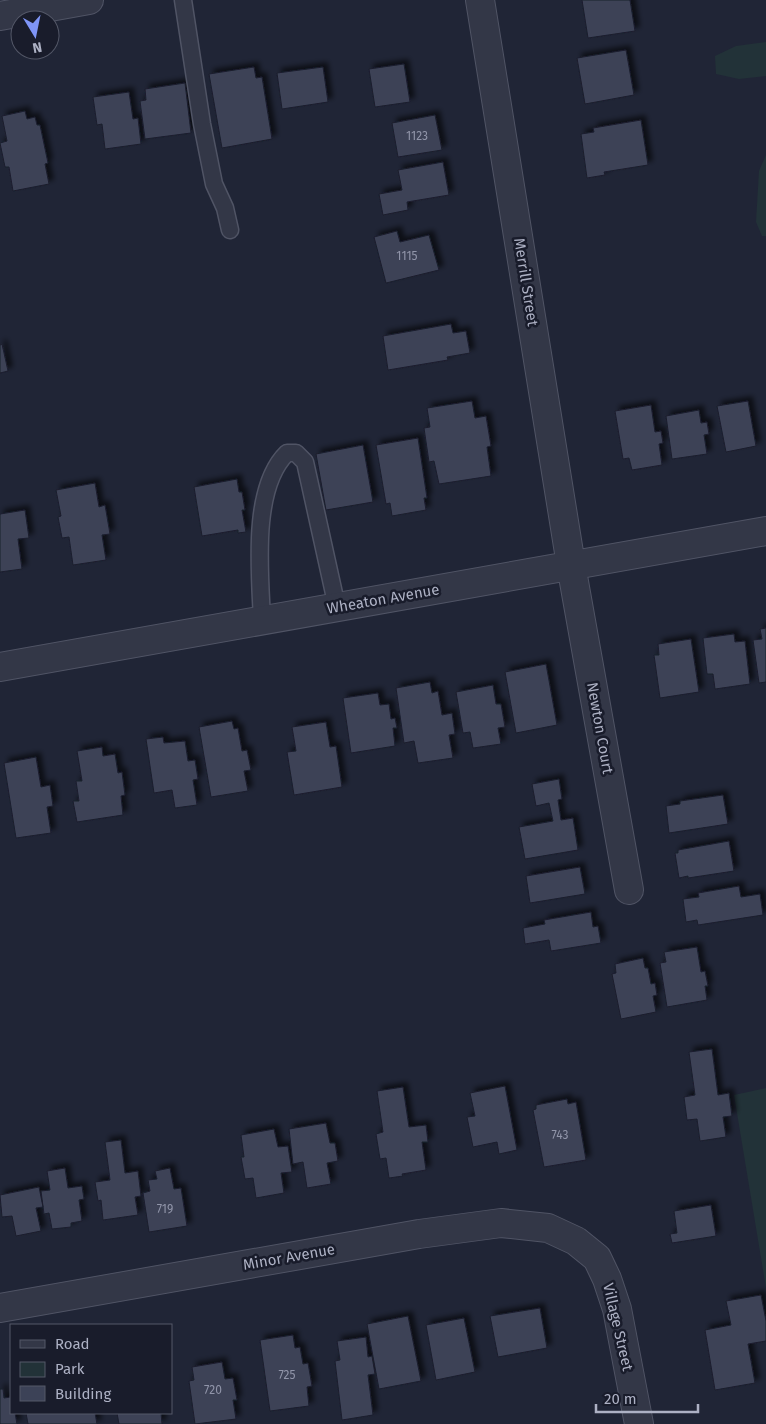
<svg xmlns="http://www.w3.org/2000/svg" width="766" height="1424" font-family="'Fira Sans',sans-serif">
	<defs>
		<filter id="shadow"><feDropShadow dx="4.5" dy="-4.5" stdDeviation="2.5" flood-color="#0009"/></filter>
	</defs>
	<rect width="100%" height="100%" fill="#202536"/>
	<path fill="#223238" d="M766,42v34l-27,3 -23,-5 -1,-18 21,-10z
		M766,155v81h-4l-6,-14 3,-51z
		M766,1088v200l-32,-193z"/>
	<path fill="#3c4257" stroke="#1b1e2d" filter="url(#shadow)" d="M582,0h48l5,31 -47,7z
		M626,50l8,45 -49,9 -8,-46z
		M404,64l6,38 -35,5 -6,-38z
		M254,67l2,11 6,-1 10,62 -50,9 -13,-74z
		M323,67l5,35 -46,7 -5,-36z
		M185,83l6,50 -46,6 -5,-38 6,-1 -1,-11z
		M129,92l4,27 5,-1 3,26 -36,5 -3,-25 -5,1 -4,-28z
		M25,111l2,8 8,-2 2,8h3l8,38 -3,1 4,20 -36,7 -4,-24h-4l-5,-24 7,-2 -5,-25z
		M435,115l7,35 -44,7 -6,-34z
		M641,120l7,45 -44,7 1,3 -18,3 -6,-44 13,-2 -1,-4z
		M443,162l6,33 -42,7 1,8 -25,5 -4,-21 23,-4 -4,-20z
		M397,231l3,11 29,-7 10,35 -53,13 -12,-46z
		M451,324l2,9 13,-2 4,22 -23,4 1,3 -60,10 -5,-34z
		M2,344l6,27 -8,2v-28z
		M472,401l3,17 11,-2 5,30 -4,1 4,29 -52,8 -5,-23 -5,1 -5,-34 6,-1 -3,-19z
		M748,401l8,45 -30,6 -9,-46z
		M651,405l4,27 6,-1 2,12 -4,1 3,21 -30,5 -3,-12 -6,1 -8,-48z
		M699,410l2,13 6,-1 2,12 -5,1 3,19 -35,5 -6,-43z
		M418,438l9,60h-3l2,12 -34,6 -2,-13 -4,1 -10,-59z
		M363,445l10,57 -47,8 -10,-56z
		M237,479l2,13h3l3,18h-3l4,22 -8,1v-3l-36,6 -8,-49z
		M95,483l4,24 6,-2 5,29 -8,1 4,25 -33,5 -4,-28 -7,1 -4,-21 3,-1 -5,-26z
		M25,510l4,28 -11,1 4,30 -22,3v-58z
		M766,628v54l-7,1 -6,-43 9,-1 -2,-10z
		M734,634l1,8 10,-1 5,43 -35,5 -2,-15h-6l-4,-36z
		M691,639l8,53 -39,6 -6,-43h5l-1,-11z
		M546,664l11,61 -41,8 -11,-61z
		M430,682l2,11 6,-2 4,24 10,-2 3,21 -6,1 4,23 -35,5 -4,-22 -10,2 -8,-55z
		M493,685l3,19h5l4,23 -7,1 3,16 -28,4 -3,-16 -7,1 -7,-41z
		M378,693l2,12 9,-1 2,15 4,-1 2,10h-4l2,18 -44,7 -8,-55z
		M232,721l2,8 4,-1 4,23 5,-1 4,20 -7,1 4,20 -37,6 -12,-70z
		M326,722l4,25 6,-1 6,41 -48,8 -7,-43 9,-1 -4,-24z
		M163,737l1,6 21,-2 3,20 7,-1 3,19 -5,1 4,25 -22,3 -3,-18 -18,3 -8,-54z
		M102,747l1,9 12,-2 3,19 4,-1 3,23 -4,1 2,19 -46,7 -4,-21h6l-3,-20h6l-5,-30z
		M36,757l5,30 9,-2 3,21 -6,1 4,26 -35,5 -12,-75z
		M559,779l3,20 -4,1 3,20 12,-2 5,32 -53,9 -6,-32 34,-6 -4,-18 -13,3 -4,-22z
		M723,795l5,29 -59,9 -3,-27 14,-2v-3z
		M729,841l5,30 -46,7v-2l-9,2 -4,-25h3v-3z
		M580,867l5,27 -55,9 -4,-27z
		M739,886l2,11 19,-3 3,21 -65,10 -1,-5 -11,2 -3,-23 16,-2 -1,-4z
		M591,912l2,15 5,-1 3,17 -50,8 -2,-11 -24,4 -2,-16 22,-4 -1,-4z
		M697,947l4,25 4,-1 3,15h-3l2,14 -40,7 -7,-44 6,-1 -2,-10z
		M643,958l2,10h3l3,16 4,-1 2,12 -4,1 3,16 -35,7 -9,-45 4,-1 -1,-9z
		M712,1049l6,46 11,-2 3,23 -9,1 3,20 -26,4 -3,-22 -10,1 -3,-23 11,-2 -6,-43z
		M505,1086l12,64 -18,4 -2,-12 -24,5 -6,-30 8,-1 -5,-23z
		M403,1087l6,40 17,-2 2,17h-6l4,28 -24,4 1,2 -14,2 -3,-20 -6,1 -4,-25 7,-2 -6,-41z
		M567,1099l1,5 8,-2 10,58 -42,7 -11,-57 3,-1v-4z
		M326,1123l4,20h5l3,18 -11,2 4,21 -24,4 -4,-26 -10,2 -4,-35z
		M274,1129l4,18 10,-1 4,26 -11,1 3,20 -28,5 -3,-20 -8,1 -4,-22h3l-3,-22z
		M121,1140l4,33 13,-2 3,25 -6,1 3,18 -35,5 -2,-20 -3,1 -3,-19 15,-2 -5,-38z
		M65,1168l3,20 14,-2 2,13 -5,1 3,21 -11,2v4l-19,2 -3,-16 -5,1 -3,-23 9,-1 -3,-19z
		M170,1168l4,21 7,-1 6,38 -38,6 -6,-39 7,-2 -2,-11 9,-1 -2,-8z
		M39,1187l4,20 -7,1 5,23 -25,5 -4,-20 -10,1 -2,-22z
		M711,1205l5,31 -44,7 -2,-9 7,-1 -3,-22z
		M761,1295l5,26v20l-18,3 7,39 -40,7 -10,-60 26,-5 -5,-24z
		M540,1308l7,40 -49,9 -8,-41z
		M408,1316l13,65 -42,8 -12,-65z
		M464,1318l11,54 -39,8 -10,-55z
		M293,1335l2,13 5,-1 3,17 5,-1 4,23 -5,1 2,19 -39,5 -10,-71z
		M366,1337l2,20 4,-1 3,18 -7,1 5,40 -31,5 -7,-59 5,-1 -3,-19z
		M222,1362l3,17 8,-1 4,22h-4l3,19 -41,5 -6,-43 5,-1 -2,-13z
		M0,1389h3l1,9 7,-1v16h4l2,11h-17z
		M26,1413h69l2,11h-69z
		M117,1413h44l1,11h-43z"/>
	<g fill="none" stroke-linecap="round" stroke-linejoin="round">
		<defs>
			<path id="service" d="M183,0l19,124 12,60 11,24 5,22
				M262,620c-2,-47 -11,-132 25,-167h9l9,9 32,145"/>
			<path id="minor" d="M480,0l91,565 58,325
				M0,16l89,-16
				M0,667l766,-136
				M0,1308l419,-74 82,-11 47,5 28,13 21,17 10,21 10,30 22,115"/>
		</defs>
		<use href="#service" stroke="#505465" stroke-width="19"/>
		<use href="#minor" stroke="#505465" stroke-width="30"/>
		<use href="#service" stroke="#333747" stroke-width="16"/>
		<use href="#minor" stroke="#333747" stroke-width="28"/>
	</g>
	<g text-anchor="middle" stroke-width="5" stroke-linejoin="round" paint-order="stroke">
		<g font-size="12" fill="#9195a9">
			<text x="417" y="140">1123</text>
			<text x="407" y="260">1115</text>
			<text x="560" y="1139">743</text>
			<text x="165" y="1213">719</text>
			<text x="287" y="1379">725</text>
			<text x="213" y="1394">720</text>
		</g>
		<g font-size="15" fill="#adb1c4" stroke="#191c2b">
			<text transform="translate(526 282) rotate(81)" y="5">Merrill Street</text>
			<text transform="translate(383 599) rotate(-10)" y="5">Wheaton Avenue</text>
			<text transform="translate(600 728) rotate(80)" y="5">Newton Court</text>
			<text transform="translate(289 1257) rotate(-10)" y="5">Minor Avenue</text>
			<text transform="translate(618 1327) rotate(77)" y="5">Village Street</text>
		</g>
	</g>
	<rect x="10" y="1324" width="162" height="90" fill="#191c2b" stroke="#545868"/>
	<rect x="20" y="1340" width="25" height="8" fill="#333747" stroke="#545868"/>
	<text x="55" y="1349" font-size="15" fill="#adb1c4">Road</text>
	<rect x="20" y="1362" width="25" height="15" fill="#223238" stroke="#545868"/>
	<text x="55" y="1374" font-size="15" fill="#adb1c4">Park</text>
	<rect x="20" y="1386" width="25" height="15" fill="#3c4257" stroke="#545868"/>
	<text x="55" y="1399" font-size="15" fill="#adb1c4">Building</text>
	<g transform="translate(35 35) rotate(170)"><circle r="24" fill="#191c2b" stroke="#545868"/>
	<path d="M0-4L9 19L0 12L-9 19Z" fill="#7f95f7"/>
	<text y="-8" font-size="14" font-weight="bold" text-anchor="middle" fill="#adb1c4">N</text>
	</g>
	<path d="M596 1404v8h102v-8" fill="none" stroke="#adb1c4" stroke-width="2.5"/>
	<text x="604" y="1404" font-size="15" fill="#adb1c4" stroke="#191c2b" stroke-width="4" paint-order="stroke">20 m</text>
</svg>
